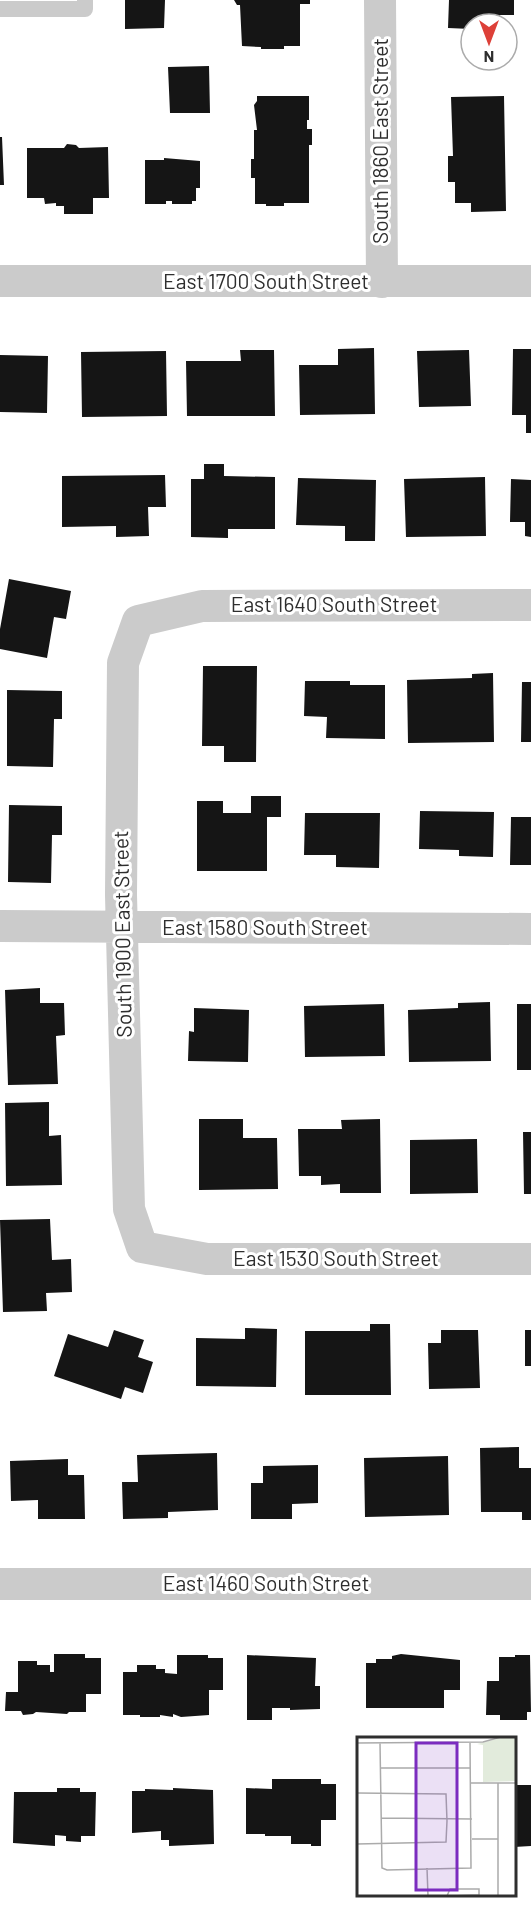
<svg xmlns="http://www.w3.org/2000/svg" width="531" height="1911" font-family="Barlow,sans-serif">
	<rect width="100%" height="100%" fill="#fff"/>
	<path fill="#151515" d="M125,0h40l-1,28 -39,1z
		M234,0h76v4h-10v42h-16v3h-23v-2l-19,-1 -2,-41h-3z
		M449,0h65v15h-14v9h-29v5l-23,-1z
		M209,66l1,47h-40l-2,-46z
		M257,96h52v24h-2v9h5v16h-3v58h-25v3h-18v-2h-11v-26h-4v-19h3v-29h3l-3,-25 3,-4z
		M504,96l2,115 -35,1v-9h-16v-21h-7v-26h5l-2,-59z
		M0,137h2l2,48h-4z
		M67,144l9,1 3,3 29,-1 1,51h-16v16h-29v-8h-8v-3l-11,1 -1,-6h-17v-50h37z
		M164,158l36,3v27h-4v13h-4v3h-20v-3h-6v3h-21v-44h19z
		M374,348l1,66 -75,1 -1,-50h39v-16z
		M513,349h18v84h-5v-18h-14z
		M240,350h34l1,66h-88l-1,-55h55z
		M469,350l2,56 -52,1 -2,-56z
		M166,351l1,65 -85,1 -1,-65z
		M0,355l48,1 -1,57 -47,-1z
		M204,464h20v12l51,1v52h-47v9l-37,-1v-58h13z
		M165,475l1,32h-18l1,29 -33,1v-11l-54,1v-51z
		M485,477l1,59 -80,1 -2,-58z
		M298,478l78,2 -1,61h-30v-15l-49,-1z
		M511,479l20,1v57l-6,-1v-14h-15z
		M9,579l62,12 -5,28 -12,-2 -7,41 -47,-9v-20z
		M203,666h54l-1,96h-32v-16h-22z
		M493,673l1,69 -86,1 -1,-63 65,-2v-4z
		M305,681h45v4h35v54l-59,-1 1,-21 -23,-1z
		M522,682h9v60h-10z
		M7,690l55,1v28h-8l-1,48 -46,-1z
		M251,796h30v21h-14v54h-70v-70h26v12h28z
		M9,805l53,1v29h-10l-1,48 -43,-1z
		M420,811l74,1 -1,45 -34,-1v-6l-40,-1z
		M305,813h75l-1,55 -43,-1v-12h-32z
		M511,817h20v48h-21z
		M40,988v15h24l1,32 -9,1 2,48 -50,1 -3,-95z
		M490,1002l1,59 -82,1 -1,-52 50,-2v-5z
		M384,1004l1,52 -80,1 -1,-51z
		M517,1004h14v66h-14z
		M194,1008l55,2 -1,52 -60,-1 1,-30 5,1z
		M49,1102v34l12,-1 1,50 -56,1 -1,-83z
		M199,1119h44v19h34l1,51 -79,1z
		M380,1119l1,74h-41v-9l-19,1v-9h-22l-1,-47h44l-1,-9z
		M523,1132h8v62h-7z
		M477,1139l1,54 -68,1v-54z
		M50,1219l2,41 19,-1 1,33 -26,1 1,18 -44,1 -3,-92z
		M370,1324h20l1,71h-86v-64h65z
		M245,1328l32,1 -1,58 -80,-1v-48l49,1z
		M114,1330l30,10 -6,17 15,5 -10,31 -18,-6 -4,12 -67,-23 14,-42 40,13z
		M441,1330h37l2,58 -51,1 -1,-46h13z
		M525,1330h6v36h-6z
		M519,1447v21h12v52h-9v-8h-41l-1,-64z
		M217,1453l1,57 -50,2v6l-45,1 -1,-37h16l-1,-27z
		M448,1456l1,59 -84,2 -1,-59z
		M68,1459v16h16l1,44h-47v-19l-27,1 -1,-40z
		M318,1465v38l-26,1v15h-41v-36h12v-17z
		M54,1654h31v4h16v36h-15v18h-17l-2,2 -31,-2 -3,2 -10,1 -2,-4h-16l1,-19h12v-31h19v4h13v7h4z
		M401,1654l59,6v30h-16v18h-78v-45h10v-4h16v-3z
		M177,1655h31v3h15v32h-14v25l-28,2 -8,-3v3l-13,-2v2h-20v-2h-17v-43h14v-7h19v4h9v4l12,1z
		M247,1655l69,3 -1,28h5v23l-30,1v-2h-18v12h-25z
		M515,1655h15l1,57h-4v8h-27v-5h-14l1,-34h12v-24h16z
		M272,1779h49v5h15v36h-15v26h-10v-2h-20v-8h-26v-2h-19v-46l26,1z
		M514,1785h17v61l-17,1z
		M57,1788h23v4h16l-1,44h-14v6l-15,-1v-5l-11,-1v11l-42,-3 1,-51h43z
		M173,1788l40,2 1,54 -45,2v-6h-8v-9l-29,2v-42h13v-2l28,1z"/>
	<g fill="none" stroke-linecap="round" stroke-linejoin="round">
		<path stroke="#cbcbcb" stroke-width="16" d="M0,9h85v-9"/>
		<path stroke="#cbcbcb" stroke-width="32" d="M380,0l2,282
			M0,281h531
			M531,605l-329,1 -64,15 -15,42 -2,232 8,314 13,38 65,12h324
			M0,926l531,3
			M0,1584h531"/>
	</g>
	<g text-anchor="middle" stroke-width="6" stroke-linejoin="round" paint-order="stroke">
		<g font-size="21" fill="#2e2e2e" stroke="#fff">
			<text transform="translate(381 141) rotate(-90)" y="7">South 1860 East Street</text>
			<text x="266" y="289">East 1700 South Street</text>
			<text x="334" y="612">East 1640 South Street</text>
			<text x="265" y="935">East 1580 South Street</text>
			<text transform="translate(123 934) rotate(-91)" y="7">South 1900 East Street</text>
			<text x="336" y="1266">East 1530 South Street</text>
			<text x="266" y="1591">East 1460 South Street</text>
		</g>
	</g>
	<g transform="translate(357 1737)">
		<rect width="159" height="159" fill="#fff"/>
		<path d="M148,0h11v44l-33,1v-37l-6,-1z" fill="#e2ebdc"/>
		<path fill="none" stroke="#ababab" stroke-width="1.5" d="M0,6l126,-1 18,-5M23,6l2,125 5,2 84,-2 -1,-126M24,31h89M114,46h45M141,46v113M0,56l89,1 1,27 -1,21 -89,2M24,81l91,1M115,102h26M70,131l1,28M90,159l3,-7h29v7M93,159l29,-1"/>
		<path fill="#7b2cbf" fill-opacity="0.15" stroke="#7b2cbf" stroke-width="3" d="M59,6h41v147h-41z"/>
		<rect width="159" height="159" fill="none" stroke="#2e2e2e" stroke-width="3"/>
	</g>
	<g transform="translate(489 42) rotate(180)"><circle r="28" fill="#ffffff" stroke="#ababab" stroke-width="1.5"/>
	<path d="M0-4.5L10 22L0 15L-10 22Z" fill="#dd4038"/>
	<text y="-9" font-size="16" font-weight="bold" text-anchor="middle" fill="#2e2e2e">N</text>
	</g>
</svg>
